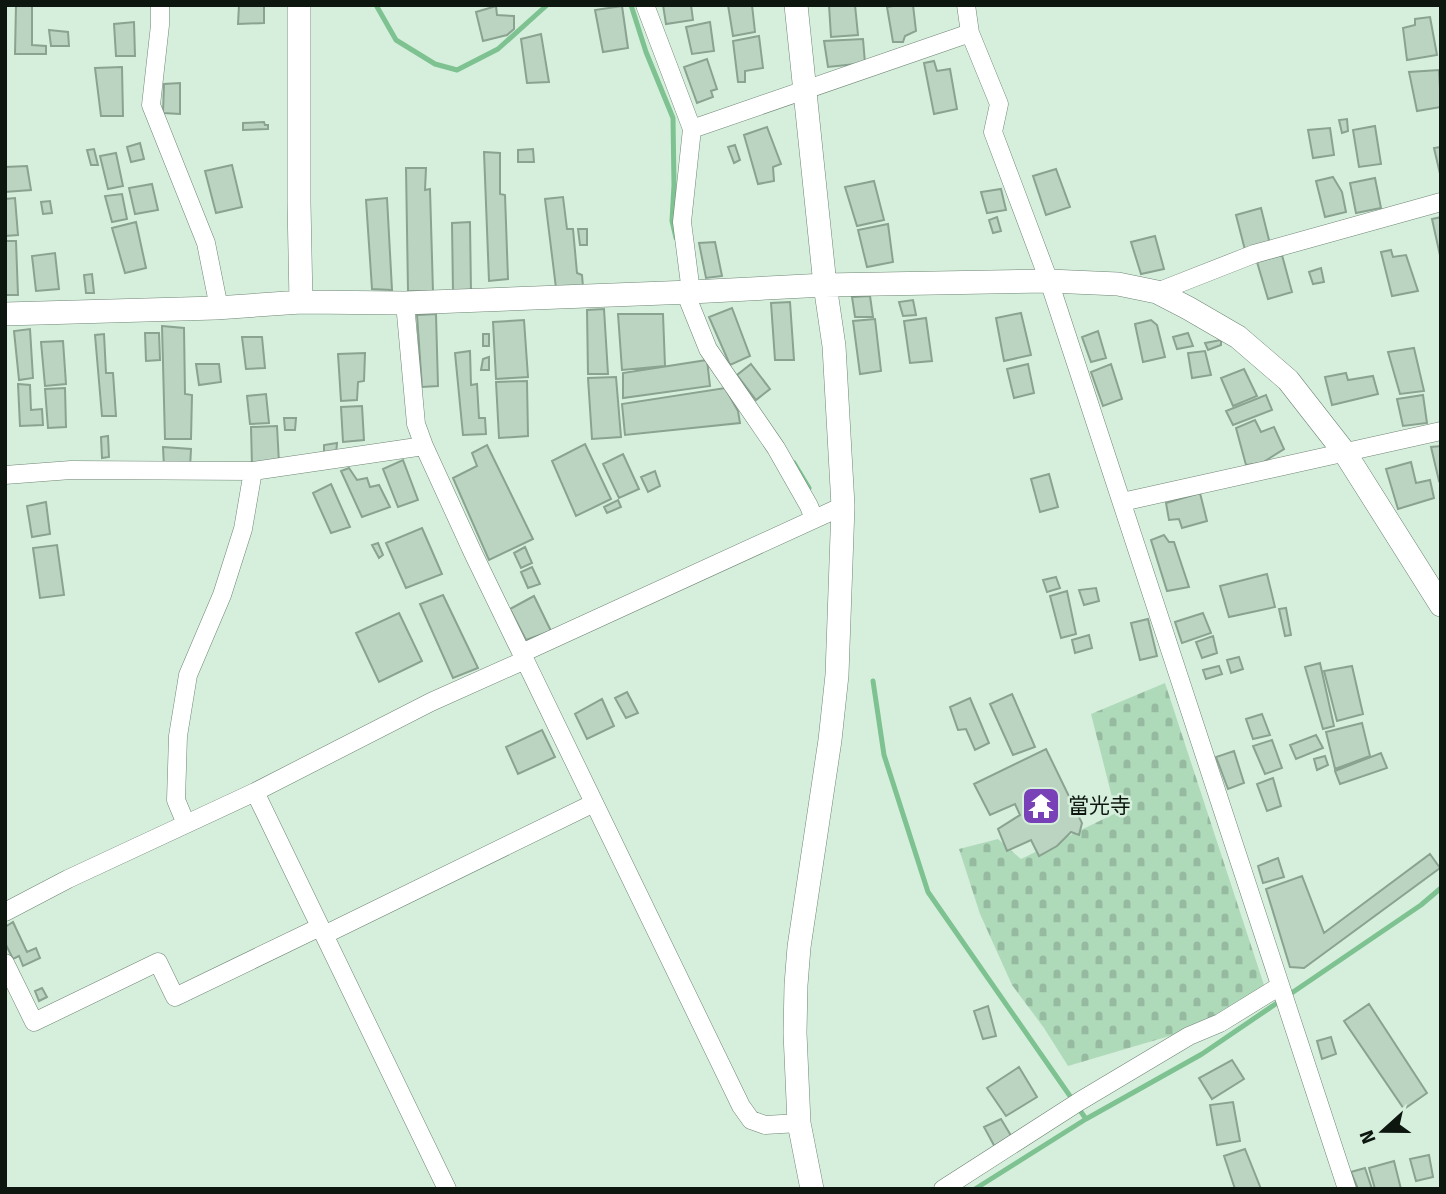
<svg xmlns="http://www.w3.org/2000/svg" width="1446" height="1194" font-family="'Fira Sans','Noto Sans JP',sans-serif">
	<defs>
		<pattern id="cemetery-stones" width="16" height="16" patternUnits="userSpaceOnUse" patternTransform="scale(1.75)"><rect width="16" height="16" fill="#afdaba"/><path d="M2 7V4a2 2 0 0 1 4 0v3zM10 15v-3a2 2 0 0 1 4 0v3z" fill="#95ba9f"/></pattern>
	</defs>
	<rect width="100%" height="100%" fill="#d6efdc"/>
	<path fill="url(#cemetery-stones)" d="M1165,683l99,302 -27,19 -54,28 -115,34 -24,-38 -32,-43 -32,-71 -21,-65 39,-10 23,20 95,-46 -25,-99z"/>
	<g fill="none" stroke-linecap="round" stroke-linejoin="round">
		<path stroke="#7dc290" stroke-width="5" d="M376,5l20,35 39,24 22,6 41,-21 49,-44
			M631,5l15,47 27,66 1,67 -2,36 4,17
			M794,463l15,25
			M873,681l11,74 44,137 158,227
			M975,1189l111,-70 116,-65 219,-149 20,-17"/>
	</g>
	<path fill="#bbd4c1" stroke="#8aa290" stroke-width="2" d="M16,5h16v40l14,1v8h-31z
		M239,5h25v18l-26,1z
		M663,5h28l2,15 -27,4z
		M728,5h24l3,27 -22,4z
		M829,5h26l3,30 -27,2z
		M899,5h14l3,26 -11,5 -2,6h-10l-6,-35z
		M496,6l1,9 17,1v13l-7,6 -24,6 -7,-29z
		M622,6l6,42 -25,4 -8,-42z
		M1430,17l7,38 -30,5 -4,-32 12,-3v-6z
		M134,22l1,34h-19l-2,-32z
		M710,22l4,29 -22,3 -6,-27z
		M49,30l19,2 1,14h-18z
		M541,34l8,48 -22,1 -6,-44z
		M759,36l4,32 -18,3v11h-7l-5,-41z
		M863,39l2,24 -37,4 -4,-26z
		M707,59l10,30 -6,2 2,6 -16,6 -13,-36z
		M934,61l3,10 13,-2 7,40 -23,5 -10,-51z
		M122,67l1,49h-22l-6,-48z
		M1439,70l2,37 -24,4 -8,-39z
		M180,83v31l-17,-1 1,-29z
		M1347,119l1,12 -6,2 -3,-13z
		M264,122l1,3h3v4l-25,1v-7z
		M1375,126l6,38 -22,3 -6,-37z
		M767,127l14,37 -8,3 1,14 -16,3 -14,-49z
		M1330,128l4,27 -21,3 -5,-28z
		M140,143l4,16 -13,3 -4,-15z
		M735,145l5,15 -6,3 -6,-16z
		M1441,147v31l-7,-30z
		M94,149l4,16h-7l-4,-15z
		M533,149l1,13h-16v-12z
		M484,152l16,1v41l5,1 3,84 -19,2z
		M116,153l7,33 -15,3 -8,-33z
		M232,165l10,42 -26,6 -11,-42z
		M27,166l4,24 -26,2v-25z
		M406,168h20l-1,22 5,-1 3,103 -25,-1z
		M1056,169l14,38 -24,8 -13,-39z
		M1333,177l9,15 4,20 -21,5 -9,-36z
		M1375,178l6,30 -25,5 -6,-30z
		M874,181l10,39 -27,6 -12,-39z
		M152,184l6,26 -23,4 -6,-26z
		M1001,189l5,21 -19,3 -6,-21z
		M122,194l5,25 -15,3 -7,-26z
		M563,197l4,32h6l4,44 5,2 1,12 -27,1 -11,-89z
		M15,198l3,37 -13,1v-37z
		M387,198l5,92 -20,-1 -6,-89z
		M50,201l2,12 -9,1 -2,-12z
		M1261,208l9,36 -25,6 -9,-35z
		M997,217l4,14 -8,2 -4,-13z
		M1441,217v43l-9,-41z
		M136,222l10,46 -21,5 -13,-45z
		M470,222l1,71h-18l-1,-70z
		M888,224l5,38 -26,5 -9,-37z
		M578,229h9v16h-7z
		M1155,236l9,33 -23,5 -10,-32z
		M5,241h11l2,54h-13z
		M715,242l7,34 -16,2 -7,-35z
		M1391,250l2,7 13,-2 12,36 -26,5 -11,-44z
		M55,253l4,36 -23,2 -4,-35z
		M1282,255l10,37 -24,7 -11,-37z
		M1321,268l3,14 -11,2 -4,-12z
		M92,274l2,19h-8l-2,-18z
		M870,296l3,21h-18l-3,-20z
		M913,300l3,15 -13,1 -4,-14z
		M790,302l4,58h-19l-4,-57z
		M732,308l18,48 -20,9 -21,-48z
		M604,309l4,65h-20l-1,-64z
		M1021,313l10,42 -27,6 -8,-43z
		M436,314l2,72 -16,1 -5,-72z
		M618,314h45l2,52 -43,4z
		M926,318l6,43 -22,2 -6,-42z
		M875,319l6,52 -21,3 -7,-53z
		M524,320l4,57 -32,2 -3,-57z
		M1151,320l6,5 8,32 -22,5 -8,-38z
		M162,326l22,2 1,66 7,1 -1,44h-26z
		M30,329l3,49 -14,2 -5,-49z
		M1098,331l8,27 -15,4 -9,-25z
		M145,333h14l1,27 -14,1z
		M1188,333l5,13 -16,3 -4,-12z
		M104,334l2,39h7l3,43h-14l-7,-81z
		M483,334h6v12h-6z
		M242,337h20l3,31 -19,1z
		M1221,340v5l-13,5 -3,-7z
		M63,341l3,43 -21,2 -4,-44z
		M1414,348l10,43 -24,3 -12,-42z
		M470,351l1,34 6,-1 2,34h6l1,16 -23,1 -8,-82z
		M1205,351l6,24 -19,3 -4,-25z
		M365,353l-1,28 -6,1 -1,18 -16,1 -3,-47z
		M489,357v13h-8l2,-11z
		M707,360l3,26 -87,12v-25z
		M196,364h23l2,18 -22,3z
		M751,364l19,25 -14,11 -19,-25z
		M1028,364l6,29 -20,5 -7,-29z
		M1111,364l11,35 -19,7 -12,-34z
		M1244,369l13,27 -24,10 -12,-28z
		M1346,373l2,7 25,-4 5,18 -46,11 -7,-28z
		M616,377l5,60 -29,2 -4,-61z
		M527,381l1,55 -29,2 -3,-56z
		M18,384l12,1 1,25 11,-1 1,16 -23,1z
		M65,388l1,39 -18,1 -3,-39z
		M725,388l13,23 2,12 -115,12 -3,-31z
		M266,394l3,29 -19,1 -3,-28z
		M1266,395l6,15 -39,15 -7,-14z
		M1423,395l4,28 -24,3 -6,-27z
		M362,406l2,34 -21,2 -2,-35z
		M284,418h12l-1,12h-10z
		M1255,420l6,12 13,-5 10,22 -22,14 -16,2 -10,-37z
		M277,426l2,37 -27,3 -1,-39z
		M108,436l1,21 -7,1 -1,-21z
		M337,443l-1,11 -12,1v-10z
		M585,444l26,55 -35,17 -24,-55z
		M487,445l46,94 -44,21 -36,-82 24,-12 -5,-13z
		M1441,446v34l-2,1 -8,-34z
		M163,447l28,2 -1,19 -26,-1z
		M623,454l16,35 -20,9 -16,-34z
		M403,460l15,40 -20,7 -15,-38z
		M1411,462l5,21 14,-3 4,18 -36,11 -12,-40z
		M349,468l8,12 10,-2 3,9 9,-2 11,22 -28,10 -21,-46z
		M655,471l5,15 -12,6 -7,-15z
		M1049,474l9,33 -18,5 -9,-33z
		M331,484l19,43 -19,6 -18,-40z
		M1200,493l7,28 -25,7 -3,-9 -10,1 -3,-17z
		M618,500l3,7 -14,6 -3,-6z
		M46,502l4,32 -18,3 -5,-31z
		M422,528l20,46 -36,14 -20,-45z
		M1164,535l5,7h5l15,45 -22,4 -16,-51z
		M378,543l5,12 -4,3 -7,-13z
		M57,545l7,50 -24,3 -7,-50z
		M525,547l7,16 -11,5 -7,-15z
		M532,567l8,17 -12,4 -7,-16z
		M1267,574l8,33 -46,10 -9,-31z
		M1056,577l4,11 -13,4 -4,-12z
		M1096,588l3,13 -15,4 -5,-15z
		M1067,591l9,43 -15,4 -11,-42z
		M443,595l35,73 -25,10 -33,-74z
		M534,596l17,35 -25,9 -16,-31z
		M1286,608l5,27 -6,1 -6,-27z
		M399,613l23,48 -43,21 -23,-49z
		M1203,613l8,20 -29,10 -7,-21z
		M1148,619l9,37 -17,4 -9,-37z
		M1089,635l3,13 -17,5 -3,-13z
		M1213,636l4,17 -15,5 -6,-16z
		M1239,657l4,12 -12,4 -4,-13z
		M1320,663l14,63 -11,3 -18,-62z
		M1219,666l3,8 -16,5 -3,-9z
		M1352,666l11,48 -26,7 -13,-50z
		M627,692l11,21 -12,5 -11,-20z
		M1012,694l23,53 -22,8 -23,-51z
		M970,698l19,45 -14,7 -9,-21 -8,1 -8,-23z
		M602,699l12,27 -27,13 -12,-25z
		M1262,714l8,21 -17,4 -7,-20z
		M1362,723l8,33 -35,13 -9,-37z
		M542,730l13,27 -37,17 -12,-27z
		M1316,735l7,13 -27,11 -6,-14z
		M1272,740l10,28 -17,6 -12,-28z
		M1046,749l36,74 -3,12 -8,-3 -14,14 -18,10 -8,-16 -24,11 -9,-22 22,-14 -5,-11 -25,11 -16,-31z
		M1234,751l10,32 -16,6 -12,-32z
		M1381,753l6,15 -47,16 -5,-13z
		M1325,756l3,9 -11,5 -3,-11z
		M1273,778l8,28 -14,5 -10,-27z
		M1430,854l10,14 -136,100 -14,-1 -24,-78 36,-13 22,57z
		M1278,858l6,19 -21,6 -5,-17z
		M13,922l14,30 9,-4 4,10 -17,8 -4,-10 -6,3 -8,-16v-16z
		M42,988l5,9 -8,4 -4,-10z
		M1369,1004l58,89 -23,16 -60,-88z
		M988,1006l8,30 -13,3 -9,-28z
		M1331,1037l5,17 -14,5 -5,-18z
		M1232,1060l12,19 -32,20 -13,-21z
		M1019,1067l18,30 -31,19 -19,-28z
		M1233,1102l7,39 -23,4 -7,-40z
		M1001,1119l12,20 -17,10 -12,-22z
		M1245,1149l16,40h-26l-11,-33z
		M1429,1155l4,22 -17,4 -6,-22z
		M1394,1161l7,28h-26l-6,-21z
		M1365,1168l7,21h-14l-7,-17z"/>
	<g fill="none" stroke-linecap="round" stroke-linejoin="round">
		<defs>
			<path id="minor" d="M160,5v20l-9,80 55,138 13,65
				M645,5l47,124 -10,93 9,70
				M966,5l4,28 29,71 -6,28 56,149 298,908
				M692,129l278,-96
				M685,292l23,57 68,99 33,58 5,13
				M1157,292l97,-38 187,-52
				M405,303l11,121 8,22 49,107 268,553 10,14 14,5 34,-2
				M5,475l66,-5 182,1 171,-25
				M1122,502l319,-71
				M522,653l321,-147
				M255,792l192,397
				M186,824l-10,-24 2,-64 10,-61 34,-80 21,-66 10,-58
				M5,912l63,-33 187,-87 176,-90 94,-42
				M324,935l270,-132
				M5,963l29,59 124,-60 17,35 145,-70
				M943,1189l137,-88 109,-65 31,-13 60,-37"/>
			<path id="tertiary" d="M299,5v198l2,99
				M796,5l29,280 9,61 9,160 -6,169 -7,65 -31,207 -3,38 -1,48 4,90 13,66
				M5,314l211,-6 85,-6 104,1 286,-11 134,-7 224,-4 69,3 39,8 31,16 50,29 50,43 57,73 96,152"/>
		</defs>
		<use href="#minor" stroke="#6e8573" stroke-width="19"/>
		<use href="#tertiary" stroke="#6e8573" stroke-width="24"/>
		<use href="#minor" stroke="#fff" stroke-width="18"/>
		<use href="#tertiary" stroke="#fff" stroke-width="23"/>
	</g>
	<defs>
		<symbol id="temple-square" viewBox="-11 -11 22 22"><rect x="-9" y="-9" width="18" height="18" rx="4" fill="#7941b7" stroke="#d6efdc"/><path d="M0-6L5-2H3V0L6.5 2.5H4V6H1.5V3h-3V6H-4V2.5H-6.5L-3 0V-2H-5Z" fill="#fff"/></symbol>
	</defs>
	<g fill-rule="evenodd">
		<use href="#temple-square" x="1019" y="784" width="44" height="44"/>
	</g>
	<g text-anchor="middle" stroke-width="5" stroke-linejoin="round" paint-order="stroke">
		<g font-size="21" fill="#0d160f" stroke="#d6efdc" text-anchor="start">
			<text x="1068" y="813">當光寺</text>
		</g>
	</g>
	<rect width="1446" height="1194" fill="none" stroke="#0d160f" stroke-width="14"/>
	<g transform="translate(1383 1131) rotate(249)" stroke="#d6efdc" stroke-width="5" paint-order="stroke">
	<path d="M0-5L12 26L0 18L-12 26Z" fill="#0d160f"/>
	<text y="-10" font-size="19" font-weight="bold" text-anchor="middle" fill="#0d160f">N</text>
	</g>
</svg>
